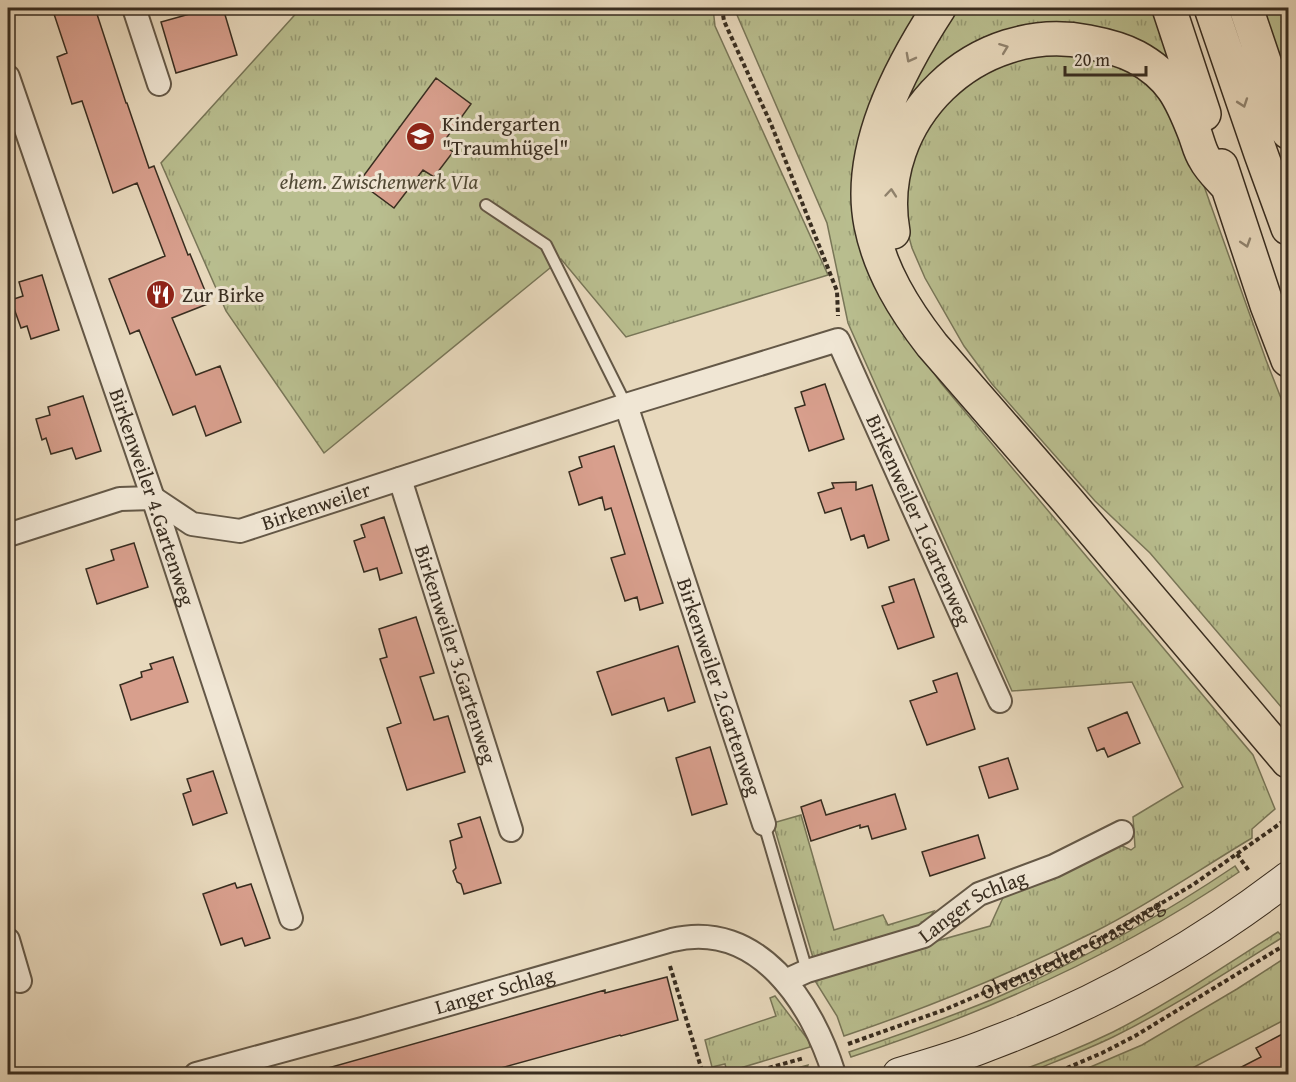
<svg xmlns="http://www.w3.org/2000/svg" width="1296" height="1082" font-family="'Gentium Book Plus',serif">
	<defs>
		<pattern id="grass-tufts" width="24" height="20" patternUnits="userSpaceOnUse" patternTransform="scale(1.5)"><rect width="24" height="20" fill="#b9be8f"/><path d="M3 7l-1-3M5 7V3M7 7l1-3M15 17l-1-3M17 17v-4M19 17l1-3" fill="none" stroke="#979b74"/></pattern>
	</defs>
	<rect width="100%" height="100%" fill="#e8d9bd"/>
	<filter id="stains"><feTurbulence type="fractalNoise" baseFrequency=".00333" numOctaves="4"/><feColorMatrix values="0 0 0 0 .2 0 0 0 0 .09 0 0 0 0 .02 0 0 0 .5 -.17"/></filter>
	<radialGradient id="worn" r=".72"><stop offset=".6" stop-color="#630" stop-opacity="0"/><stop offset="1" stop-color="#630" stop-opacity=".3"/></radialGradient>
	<path fill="url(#grass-tufts)" stroke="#787658" stroke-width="1.5" d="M301,8h412l2,18 113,249 -202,62 -65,-78 -237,194 -98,-142 -65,-148z
		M734,8h187l-36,61 12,252 44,62 312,372 22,54 -23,20v9c-52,31 -102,66 -156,93 -81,41 -166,76 -252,105l-7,-20 -25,-40 178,-50 15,-33 113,-49 13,6 4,-3 -2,-30 50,-30 -51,-105 -120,9 -164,-368 -21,-100z
		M954,8h201l20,55 -111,-37 -158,82 -4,-6z
		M1262,8h26v80z
		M1064,53l55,11 22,13 18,18 40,77 67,188 22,56v299l-138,-162 -55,-52 -103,-117 -28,-38 -39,-68 -13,-30 -5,-18 -1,-51 15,-40 28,-39 18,-15 21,-13 18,-8 18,-6z
		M801,815l33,115 49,-15 5,10 46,-14 -11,17 -109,33 -41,-138z
		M1235,866l4,6c-118,81 -251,140 -388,185l-2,-5c47,-16 95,-33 142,-52 85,-37 167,-82 244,-134z
		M1278,932l5,5c-56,35 -111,71 -170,100 -29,14 -59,25 -88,37h-14c34,-12 69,-26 102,-42 57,-29 111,-66 165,-100z
		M1288,956v62l-107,56h-107l68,-29 95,-56z
		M775,996l34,45 1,6 -83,25 -2,-8 -13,3 -7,-27 71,-24 -6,-18z
		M808,1065l-2,7 -9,2h-22z"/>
	<path fill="#d89f8d" stroke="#382d20" stroke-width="1.5" d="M52,8h43l31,95h1l22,65 5,-2 34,89 2,-1 20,49 -38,15 24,57 24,-9 21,56 -35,14 -11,-30 -22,9 -34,-85 -9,4 -21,-55 56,-23 -28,-73 -24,10 -31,-92 -10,3 -15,-47 10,-4z
		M211,8h12l14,47 -61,18 -15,-51z
		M436,78l35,26 -29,40 11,8 -19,25 -11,-7 -29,38 -35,-26z
		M42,275l17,55 -28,9 -4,-13 -6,2 -10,-28 12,-4 -4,-14z
		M825,384l19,55 -35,12 -14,-43 10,-3 -4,-13z
		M83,396l18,55 -25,8 -4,-11 -21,6 -5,-16 -4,2 -6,-21 14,-4 -2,-8z
		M614,446l49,157 -23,7 -3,-13 -12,4 -14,-43 14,-4 -14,-46 -6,2 -3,-13 -23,8 -10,-33 13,-5 -3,-10z
		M856,482v8l16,-5 17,55 -21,8 -4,-13 -13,5 -10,-32 -16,5 -7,-20 16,-5 -2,-5z
		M384,517l18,56 -22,7 -3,-12 -13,4 -10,-31 11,-4 -4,-12z
		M134,543l14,44 -51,17 -11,-35 28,-9 -3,-10z
		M914,579l20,58 -36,12 -16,-43 12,-4 -5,-15z
		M416,617l18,56 -14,4 14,43 14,-4 17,56 -58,18 -20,-62 14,-5 -21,-64 7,-2 -8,-28z
		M678,646l17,56 -27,9 -4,-13 -52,17 -15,-43z
		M173,657l15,45 -57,18 -11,-35 22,-8 -1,-5 11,-3 -2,-5z
		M957,673l18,56 -48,16 -17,-44 27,-9 -4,-11z
		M1127,712l13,31 -32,14 -4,-9 -7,3 -9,-23z
		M710,747l17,57 -35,11 -16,-57z
		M1008,758l10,31 -29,9 -10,-31z
		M213,771l14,42 -34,12 -10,-31 8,-3 -4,-12z
		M895,794l11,35 -34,10 -4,-13 -8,2v-3l-49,16 -10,-34 20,-7 5,15z
		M480,817l21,66 -37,11 -3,-10 -4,-2 -4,-11 3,-3 -6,-27 12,-4 -4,-13z
		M978,835l7,23 -55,18 -8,-24z
		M235,883l2,5 14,-4 19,54 -25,8 -3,-8 -21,7 -18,-51z
		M667,977l11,43 -57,16 -1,-1 -141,39h-150l-1,-6 277,-78v3z
		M1288,1031v38l-11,5h-49l33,-17 -5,-9z"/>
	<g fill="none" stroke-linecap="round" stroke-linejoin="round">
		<defs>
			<path id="service" d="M486,205l60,40 80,160
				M764,824l43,147"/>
			<g id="minor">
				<path d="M134,8l25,76"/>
				<path id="s2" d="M8,77l145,421 138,420"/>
				<path id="s3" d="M626,405l138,419"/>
				<path id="s4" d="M400,479l111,351"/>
				<path id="s5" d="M8,535l112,-36 33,-1 39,26 48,7 386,-126 212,-65 162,361"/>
				<path d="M8,940l12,41"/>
				<path id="s6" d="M785,981l22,-10 117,-35 55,-42 75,-28 68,-34"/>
				<path id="s7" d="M196,1074l166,-45 310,-89c86,-21 140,63 162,134"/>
			</g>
			<path id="secondary" d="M899,1074c31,-9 62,-18 91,-30 107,-40 208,-97 298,-166"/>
			<path id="trunk" d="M939,8c-39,60 -83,142 -68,217 9,45 33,84 61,120l134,154 222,262
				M1169,8l35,106
				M1211,8l50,146 27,74
				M1246,8l42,124
				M1221,166l46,139 21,55
				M893,232c-20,-113 84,-212 195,-190 16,3 33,7 48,15 35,19 45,41 59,77 3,8 5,18 10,25 5,10 16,20 23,28"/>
		</defs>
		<use href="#service" stroke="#645847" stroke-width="14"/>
		<use href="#minor" stroke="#645847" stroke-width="26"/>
		<use href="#secondary" stroke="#382d20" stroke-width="34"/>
		<use href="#trunk" stroke="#382d20" stroke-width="36"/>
		<g stroke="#382d20" stroke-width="4" stroke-dasharray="4.5 3" stroke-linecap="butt">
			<path d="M722,8l2,13 47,103 66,167 1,25"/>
			<path d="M1237,854l12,17"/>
			<path d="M670,966l33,108"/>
			<path id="s1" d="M848,1044l96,-34 113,-49 47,-24 90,-53 94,-66"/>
			<path d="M747,1074l57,-16"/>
			<path d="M1053,1074l49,-21 33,-17 153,-93"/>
		</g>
		<use href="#service" stroke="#f0e6d4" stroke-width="10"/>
		<use href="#minor" stroke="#f0e6d4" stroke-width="22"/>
		<use href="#secondary" stroke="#f0e6d4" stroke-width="32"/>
		<use href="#trunk" stroke="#e8d9bd" stroke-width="33"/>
	</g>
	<defs><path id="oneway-chevron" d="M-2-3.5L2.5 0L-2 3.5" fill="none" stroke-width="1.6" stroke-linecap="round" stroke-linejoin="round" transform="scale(1.5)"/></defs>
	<g stroke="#90836e">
		<use href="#oneway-chevron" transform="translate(1004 48) rotate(-21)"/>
		<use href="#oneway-chevron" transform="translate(910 58) rotate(118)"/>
		<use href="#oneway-chevron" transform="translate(1243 103) rotate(71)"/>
		<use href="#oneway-chevron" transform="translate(891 193) rotate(-85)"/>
		<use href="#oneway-chevron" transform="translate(1246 243) rotate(72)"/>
	</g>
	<defs>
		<symbol id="school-disc" viewBox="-11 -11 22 22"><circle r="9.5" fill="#8f2418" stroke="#f0e6d4"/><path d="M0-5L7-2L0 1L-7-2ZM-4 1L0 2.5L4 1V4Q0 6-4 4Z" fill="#fff"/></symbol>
		<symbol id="restaurant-disc" viewBox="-11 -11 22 22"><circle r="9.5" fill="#8f2418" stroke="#f0e6d4"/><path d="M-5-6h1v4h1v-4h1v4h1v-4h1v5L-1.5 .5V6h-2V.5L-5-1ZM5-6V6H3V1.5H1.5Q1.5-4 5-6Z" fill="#fff"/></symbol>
	</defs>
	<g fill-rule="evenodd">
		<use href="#school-disc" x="404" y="120" width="33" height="33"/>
		<use href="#restaurant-disc" x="144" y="278" width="33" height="33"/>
	</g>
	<g text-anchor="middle" stroke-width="6" stroke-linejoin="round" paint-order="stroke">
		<g font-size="21" fill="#382d20" stroke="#f0e6d4" text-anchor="start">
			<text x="442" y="131">Kindergarten<tspan x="442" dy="24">"Traumhügel"</tspan></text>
			<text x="182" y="302">Zur Birke</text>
		</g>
		<g font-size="21" font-style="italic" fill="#524a36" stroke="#f0e6d4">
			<text x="379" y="189">ehem. Zwischenwerk VIa</text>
		</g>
		<g font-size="21" fill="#382d20" stroke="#f0e6d4">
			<text dy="7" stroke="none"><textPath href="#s2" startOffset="444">Birkenweiler 4.Gartenweg</textPath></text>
			<text dy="7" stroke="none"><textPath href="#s5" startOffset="326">Birkenweiler</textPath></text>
			<text dy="7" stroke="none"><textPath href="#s5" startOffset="1071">Birkenweiler 1.Gartenweg</textPath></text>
			<text dy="7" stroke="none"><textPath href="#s4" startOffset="184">Birkenweiler 3.Gartenweg</textPath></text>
			<text dy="7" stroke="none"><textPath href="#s3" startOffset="297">Birkenweiler 2.Gartenweg</textPath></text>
			<text dy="7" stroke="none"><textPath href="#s6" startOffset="204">Langer Schlag</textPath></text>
			<text dy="7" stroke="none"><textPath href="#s1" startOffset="244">Olvenstedter Graseweg</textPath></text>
			<text dy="7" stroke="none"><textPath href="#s7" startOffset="310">Langer Schlag</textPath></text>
		</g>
	</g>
	<rect width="1296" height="1082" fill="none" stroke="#e8d9bd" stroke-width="30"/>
	<rect x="9" y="9" width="1278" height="1064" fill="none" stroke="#382d20" stroke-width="3"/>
	<rect x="15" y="15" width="1266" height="1052" fill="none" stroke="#382d20" stroke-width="1.5"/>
	<path d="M1065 66v9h81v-9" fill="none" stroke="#382d20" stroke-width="3"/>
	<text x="1074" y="66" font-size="18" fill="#382d20" stroke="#f0e6d4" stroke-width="4.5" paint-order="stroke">20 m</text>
	<rect width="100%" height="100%" filter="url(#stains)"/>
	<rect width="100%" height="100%" fill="url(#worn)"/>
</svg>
